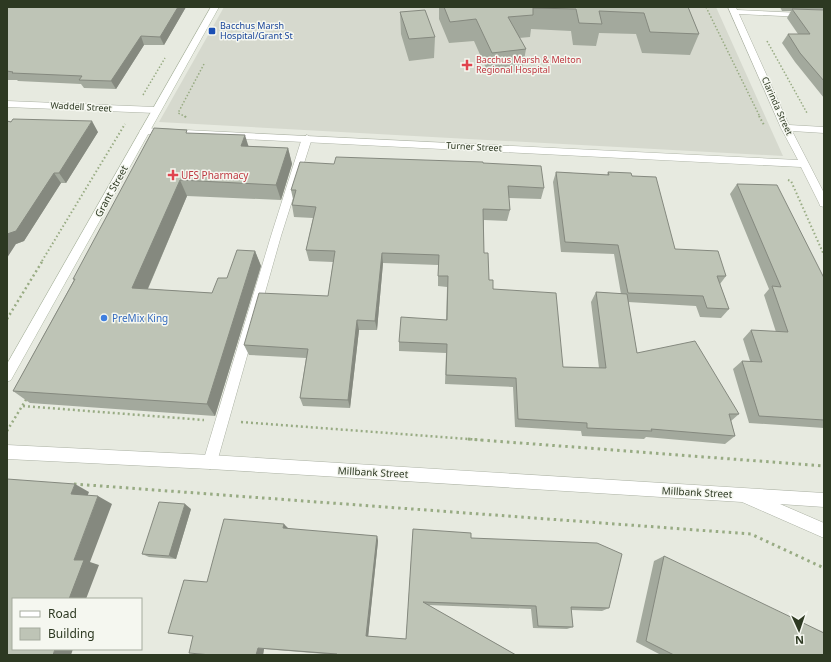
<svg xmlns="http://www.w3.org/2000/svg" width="831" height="662" font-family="'Noto Sans',sans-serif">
	<rect width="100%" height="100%" fill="#e7eae0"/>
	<path fill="#d6d9ce" d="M224,7h492l67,149 -624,-34z"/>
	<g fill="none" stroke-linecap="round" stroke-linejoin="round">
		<defs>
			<path id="service" d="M307,135l5,3 -31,98 -64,226 -2,5 -5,2 -5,-2 -2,-5 68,-226 31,-98z"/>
			<path id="minor" d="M728,7h8l1,3 87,4v4l-85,-4 50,111 35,2v6l-32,-2 32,62v14l-4,-1 -1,-3 -18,-36 -657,-33 -5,-3 5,-3 654,32 -17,-32z
				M7,101l148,6 4,3 -4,3 -148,-6z
				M7,445l203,10 614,38v14l-44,-3 44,19v15l-82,-36 -532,-33 -203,-10z"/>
			<path id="secondary" d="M211,7h8l-208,373 -4,2v-18z"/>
		</defs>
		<use href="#service" stroke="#abb1a3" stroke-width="1"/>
		<use href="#minor" stroke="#abb1a3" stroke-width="1"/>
		<use href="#secondary" stroke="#abb5a0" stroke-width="1"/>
		<path stroke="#98ab83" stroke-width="1.5" stroke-dasharray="1.5 2" stroke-linecap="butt" d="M706,7l54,110
			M767,41l40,72
			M143,95l22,-37
			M186,117l-8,-4 26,-49"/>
		<path stroke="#98ab83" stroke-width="2" stroke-dasharray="1.5 2.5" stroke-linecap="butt" d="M185,116l1,2
			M759,116l5,9
			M788,180l3,1 33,74
			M42,261l83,-137"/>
		<path stroke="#98ab83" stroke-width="2.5" stroke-dasharray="2 3" stroke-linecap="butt" d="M7,319l36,-59
			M23,406l181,14
			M241,422l240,18
			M7,431l20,-33"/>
		<path stroke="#98ab83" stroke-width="3" stroke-dasharray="2.5 4" stroke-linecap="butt" d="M468,439l356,27
			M74,484l677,50 73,34"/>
		<use href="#service" fill="#fff" fill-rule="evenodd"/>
		<use href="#minor" fill="#fff" fill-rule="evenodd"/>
		<use href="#secondary" fill="#fff" fill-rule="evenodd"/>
	</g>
	<path fill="#a3a99d" d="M7,7h179l-22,38h-20l-28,44 -32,-1 -3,-4 -63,-3 -1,-1h-10z
		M439,7h249l11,27 -9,21 -48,-2 -6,-19 -37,-1 -3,13 -23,-1 -2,-14 -40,-2 -1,8 -11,1 7,11 -4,22 -33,4 -15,-34 -25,2 -10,-24z
		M780,7h44v91l-29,-36 -13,-19 6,-9h10l-11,-16 4,-7h-9z
		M400,12l35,25 -1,21 -25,3 -8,-27z
		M7,121l91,11 -32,51h-5l-37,58 -8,3z
		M188,133l61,13 39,2 4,16 -11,36 -94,-4 -39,93 64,4 43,-42 6,15 -46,150 -185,-13 -17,-12 61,-111 -1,-1z
		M483,163l61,25 -3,11 -32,-1 1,12 -3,11 -23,-1v33l5,27 4,9 70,78 36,1 -8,-66 5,-10 25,2 -7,-40 -53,-2 -8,-70 3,-10 51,3 1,-3 24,4 43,73 51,27 -6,8 9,25 -8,9 -21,-1 -4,-11 -68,-4 9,51 102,61 -8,7 4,15 -10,8 -79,-7 -2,2 -62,-3 -1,-5 -66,-4 -2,-40 -68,-3 1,-31 -47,-2v-9l47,-22 1,-33 -9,-1v-21l-55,-2 -6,67h-18l-9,78 -47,-2 -3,-8 6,-40 -57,-3 -5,-10 84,-49 5,-34 -24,-1 -3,-11 7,-32 -19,-1 -2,-12 1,-6 -2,-9 43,-26z
		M737,184l87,94v150l-75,-5 -16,-54 9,-8h8l-7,-22 8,-9 25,2 -12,-37 5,-6 -39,-95z
		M191,509l-15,50 -27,-2 -7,-3z
		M288,529l89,7 1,5 -10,95 38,3 7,-110 58,9 138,70 -7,3 -31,-1 2,17 -6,2 -34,-1 -2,-19 -103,-4 88,50h-179l-73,-6 -1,6h-52l-18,-19 -25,-3 39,-51z
		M664,556l160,99h-163l-25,-13 18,-81z"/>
	<path fill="#85897f" d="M178,7h8l-22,38 -4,-8z
		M141,36l3,9 -28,44 -5,-8z
		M92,121l6,11 -32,51 -7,-10z
		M245,135l5,16 -9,-5z
		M288,148l4,16 -11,36 -5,-15z
		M54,173l7,10 -37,58 -8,3 -9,14v-24z
		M180,180l7,16 -45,106 -10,-14z
		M255,251l6,15 -46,150 -8,-12z
		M382,253l1,10 -6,67 -2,-9z
		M357,320l2,10 -9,78 -2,-8z
		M75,484l14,8 -4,10 -14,-8z
		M98,496l14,8 -22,58 9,3 -13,34h-17l5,-39z
		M185,504l6,5 -15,50 -7,-3z
		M284,524l5,5 -6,-1z
		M377,536l1,5 -10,97 -2,-2z
		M258,648l6,1 -1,6h-7z
		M55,649h18l-2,6h-18z"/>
	<path fill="#bec4b6" stroke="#85897f" d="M7,7h171l-18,30 -19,-1 -30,45 -32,-1 3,-4 -70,-3 1,-1 -6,-1z
		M444,7h244l11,27 -49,-2 -6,-19 -45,-2 3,13 -23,-1 -3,-14 -43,-1v7l-25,2 18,32 -34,4 -16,-34 -26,3z
		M792,9l32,1v71l-24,-28 -12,-19h22z
		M425,10l10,27 -26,2 -9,-27z
		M13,119l79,2 -33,52h-5l-38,58 -9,3v-113l4,1z
		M154,128l33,2 -1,3 59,2 -4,11 47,2 -12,37 -96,-5 -48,108 80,5 6,-15h9l10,-28 18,1 -48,153 -194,-13 62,-112h-2z
		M336,157l147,5v1l58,3 3,22 -36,-2 2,24 -27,-1 1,44h4l1,27h4v9l63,4 7,74 43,1 -10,-76 31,2 10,59 58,-12 44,73h-10l6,22 -84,-7 1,2 -65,-3v-5l-69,-4 -2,-41 -70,-3 1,-31 -48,-2 2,-25 46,3 1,-44h-10l1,-21 -57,-2 -7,68 -18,-1 -9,80 -48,-2 8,-49 -64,-4 15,-52 69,3 7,-45 -29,-1 10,-43 -24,-2 4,-15h-5l9,-28 34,2z
		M556,172l53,3 -1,-3 23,1 1,3 24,1 19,72 43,2 8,25h-9l12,33 -22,-1 -4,-12 -75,-3 -10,-48 -53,-3z
		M737,184l40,1 47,93v142l-65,-4 -17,-55 20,1 -11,-32 37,2 -16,-46 9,1z
		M7,479l68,5 -4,10 27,2 -24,64h10l-15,39h-56v50h42l-2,6h-46z
		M159,502l26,2 -16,52 -27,-2z
		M224,519l60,5 -1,4 94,8 -11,100 40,3 7,-110 58,4v5l126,5 25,11 -13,54 -38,-1 2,20 -35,-1 -2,-20 -113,-4 93,53h-179v-1l-79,-6 -2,7h-45l-22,-2 4,-17 -25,-3 16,-53 23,2z
		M664,556l160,77v22h-150l-28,-14z"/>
	<rect fill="#1a4fb4" stroke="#f5f7f0" stroke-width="1.5" x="208" y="27" width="8" height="8" rx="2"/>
	<g fill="#e0444e" stroke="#f5f7f0" stroke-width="1.5">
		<path d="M465 59h4v4h4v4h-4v4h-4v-4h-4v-4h4z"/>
		<path d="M171 169h4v4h4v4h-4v4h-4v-4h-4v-4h4z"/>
	</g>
	<circle fill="#3f7fe0" stroke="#f5f7f0" stroke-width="1.5" cx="104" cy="318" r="4"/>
	<g text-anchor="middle" stroke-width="3" stroke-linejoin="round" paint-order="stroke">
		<g font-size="9" fill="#164399" stroke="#f5f7f0" text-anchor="start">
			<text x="220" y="29">Bacchus Marsh<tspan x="220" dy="10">Hospital/Grant St</tspan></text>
		</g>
		<g font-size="9" fill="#be3a42" stroke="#f5f7f0" text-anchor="start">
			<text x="476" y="63">Bacchus Marsh &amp; Melton<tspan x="476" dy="10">Regional Hospital</tspan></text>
		</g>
		<g font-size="9" fill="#2d3922" stroke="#f5f7f0">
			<text transform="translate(777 106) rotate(66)" y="3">Clarinda Street</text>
			<text transform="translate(81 107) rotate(3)" y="3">Waddell Street</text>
			<text transform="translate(474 147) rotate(3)" y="3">Turner Street</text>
		</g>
		<g font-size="10" fill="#be3a42" stroke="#f5f7f0" text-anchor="start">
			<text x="181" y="179">UFS Pharmacy</text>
		</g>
		<g font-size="10" fill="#2d3922" stroke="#f5f7f0">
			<text transform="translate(111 191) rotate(-61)" y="4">Grant Street</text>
			<text transform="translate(373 472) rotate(3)" y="4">Millbank Street</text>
			<text transform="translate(697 492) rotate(3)" y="4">Millbank Street</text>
		</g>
		<g font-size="10" fill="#366cbe" stroke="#f5f7f0" text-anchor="start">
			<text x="112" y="322">PreMix King</text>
		</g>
	</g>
	<rect width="831" height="662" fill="none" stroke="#2d3922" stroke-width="16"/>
	<rect x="12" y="598" width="130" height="52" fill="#f5f7f0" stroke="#a5ab9e"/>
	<rect x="20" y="611" width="20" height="6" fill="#ffffff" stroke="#a5ab9e"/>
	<text x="48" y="618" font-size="12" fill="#2d3922">Road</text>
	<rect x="20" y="628" width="20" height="12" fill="#bec4b6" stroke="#a5ab9e"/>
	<text x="48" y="638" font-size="12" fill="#2d3922">Building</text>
	<g transform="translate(799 630) rotate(177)" stroke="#f5f7f0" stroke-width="3" paint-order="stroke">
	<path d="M0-3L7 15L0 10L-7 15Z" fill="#2d3922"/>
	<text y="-6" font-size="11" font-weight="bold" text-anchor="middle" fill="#2d3922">N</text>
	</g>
</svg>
